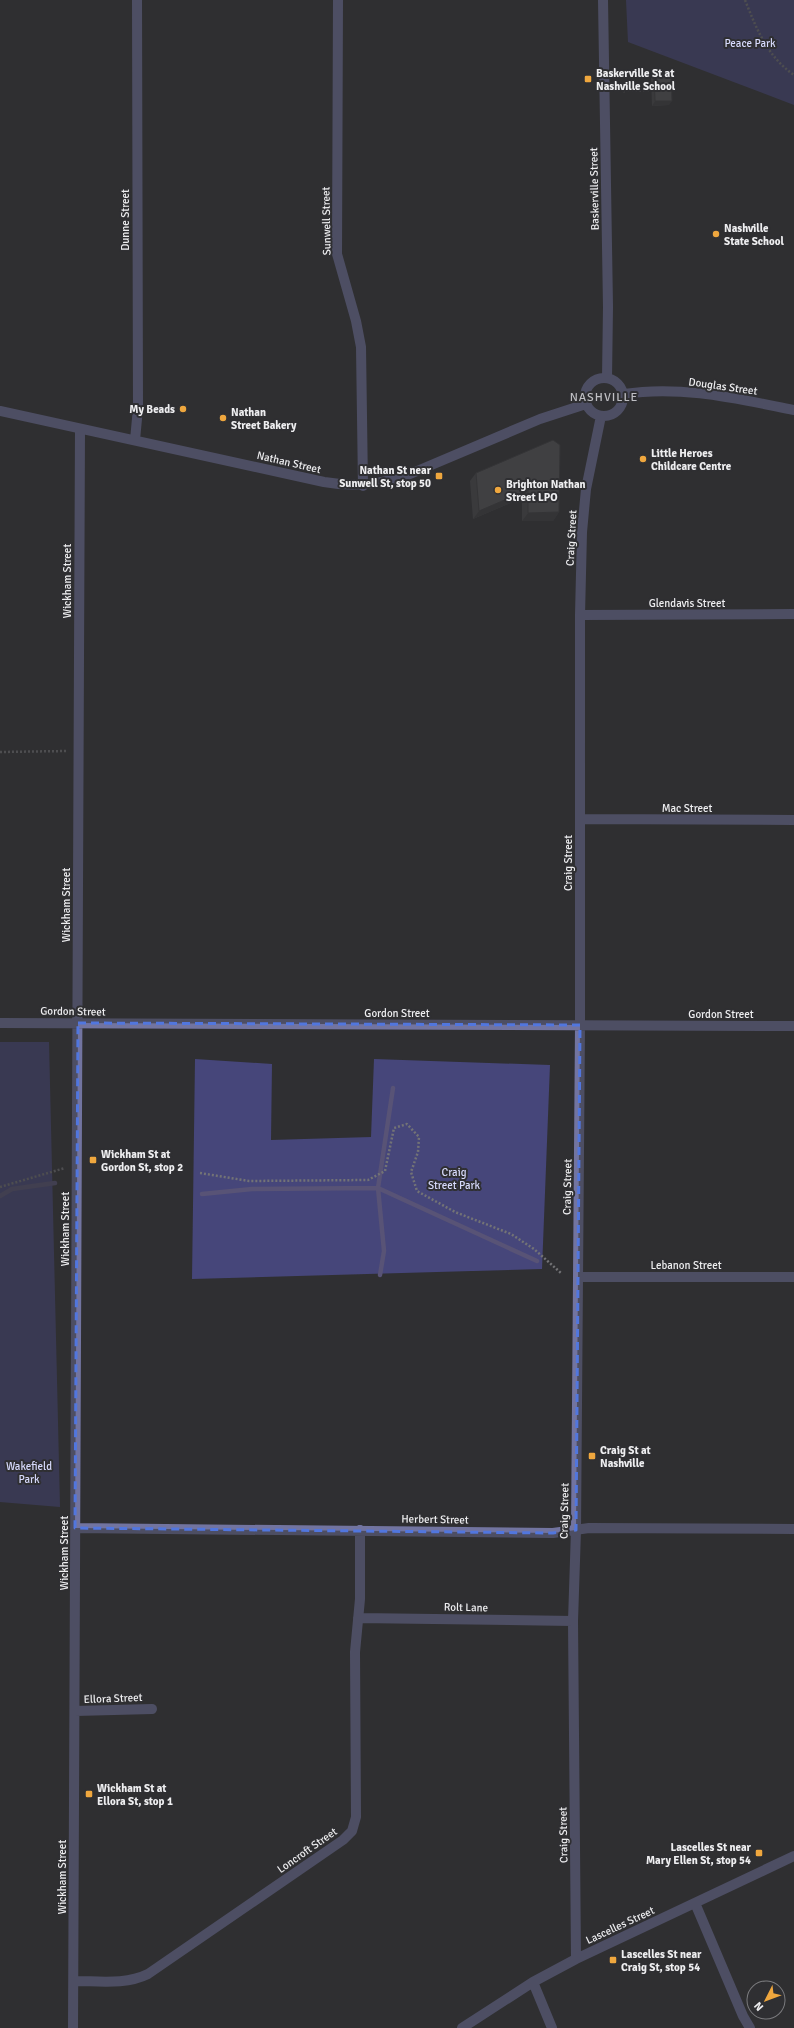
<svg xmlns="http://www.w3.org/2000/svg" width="794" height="2028" font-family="Signika,sans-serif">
	<rect width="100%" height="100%" fill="#2f2f32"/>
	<path fill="#46467a" d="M626,0h168v105l-166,-63z
		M0,1042h49l11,465 -60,-5z
		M195,1059l77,5 -1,76 100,-3 3,-78 176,6 -8,204 -350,10z"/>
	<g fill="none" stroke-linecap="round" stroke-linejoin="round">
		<path stroke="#585376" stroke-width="4.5" d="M202,1194l50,-5 126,-1 159,73
			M0,1196l12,-7 43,-6
			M380,1275l4,-24 -6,-63 15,-100"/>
		<path stroke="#737376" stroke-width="2.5" stroke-dasharray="2 2" stroke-linecap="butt" d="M745,0c12,30 22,56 49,75
			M623,91l29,-1
			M0,752l67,-1
			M200,1173l49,8 119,-1 17,-9 9,-43 13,-4 12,13 -1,15 -7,20 6,19 38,21 56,22 23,15 27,24
			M0,1187l65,-19"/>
		<path stroke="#7274a0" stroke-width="10" d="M338,0l-1,254 19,67 5,26 2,139
			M603,0l5,307 -1,71
			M585 397a19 19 0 1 1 38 0a19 19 0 1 1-38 0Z
			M624,394c57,-9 114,5 170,16
			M0,411l324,71c28,5 52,3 79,-5l137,-58 46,-15
			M135,440l3,-32 -1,-408
			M580,615l214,-1
			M580,819l214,1
			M0,1023l794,3
			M578,1277h216
			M75,1528l478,5 36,-5 205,1
			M358,1618l215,3
			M75,1711l77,-2
			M695,1903l48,113 7,12
			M576,1959l-3,-338 3,-91 4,-505v-410l2,-83 4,-43 15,-73
			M74,1981c25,0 52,4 74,-7l195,-134 9,-9 4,-14 -1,-165 5,-53v-69
			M533,1982l19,46
			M73,2028l7,-1599
			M462,2028l71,-46 43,-23 218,-103"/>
	</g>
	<path fill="#48484b" d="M654,72l15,33 -17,1 -1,-30z
		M560,445l-1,67 -6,9h-31v-23l-49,21 -3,-38 6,-8z"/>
	<path fill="#3b3b3d" d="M655,101h17l-3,4 -17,1z
		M528,490l-6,8 -49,21 6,-8z
		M559,512l-6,9h-31l6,-8z"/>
	<path fill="#545457" stroke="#3b3b3d" d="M671,71l1,30h-17l-1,-29z
		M553,440l7,5 -1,67 -31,1v-23l-49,21 -3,-38z"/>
	<path d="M0 0H794V2028H0ZM78,1023l502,2 -4,505 -23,3 -478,-5z" fill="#2f2f32" fill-opacity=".55" fill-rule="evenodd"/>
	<path fill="none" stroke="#5176de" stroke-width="3" stroke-dasharray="8 5" stroke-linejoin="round" d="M78,1023l502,2 -4,505 -23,3 -478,-5z"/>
	<g fill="#efa73e" stroke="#2f2f32" stroke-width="1.5">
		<rect x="584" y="75" width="8" height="8" rx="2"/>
		<circle cx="716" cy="234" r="4"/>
		<circle cx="183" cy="409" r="4"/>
		<circle cx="223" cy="418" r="4"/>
		<circle cx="643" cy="459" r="4"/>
		<rect x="435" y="472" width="8" height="8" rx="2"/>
		<circle cx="498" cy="490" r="4"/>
		<rect x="89" y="1156" width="8" height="8" rx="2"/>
		<rect x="588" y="1452" width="8" height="8" rx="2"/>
		<rect x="85" y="1790" width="8" height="8" rx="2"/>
		<rect x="755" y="1849" width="8" height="8" rx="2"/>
		<rect x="609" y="1956" width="8" height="8" rx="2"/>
	</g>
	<g text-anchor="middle" stroke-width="4" stroke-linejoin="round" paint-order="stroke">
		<g font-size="11" fill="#d7dafc" stroke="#2f2f32">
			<text x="750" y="47">Peace Park</text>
			<text x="454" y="1176">Craig<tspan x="454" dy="13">Street Park</tspan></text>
			<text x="29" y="1470">Wakefield<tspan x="29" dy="13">Park</tspan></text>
		</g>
		<g font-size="11" font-weight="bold" fill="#eeeef0" stroke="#2f2f32" text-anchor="start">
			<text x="596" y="77">Baskerville St at<tspan x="596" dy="13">Nashville School</tspan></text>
			<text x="724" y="232">Nashville<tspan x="724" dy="13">State School</tspan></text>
			<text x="175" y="413" text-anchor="end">My Beads</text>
			<text x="231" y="416">Nathan<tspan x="231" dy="13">Street Bakery</tspan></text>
			<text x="651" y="457">Little Heroes<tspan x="651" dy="13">Childcare Centre</tspan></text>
			<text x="431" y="474" text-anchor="end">Nathan St near<tspan x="431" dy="13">Sunwell St, stop 50</tspan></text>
			<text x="506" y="488">Brighton Nathan<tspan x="506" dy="13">Street LPO</tspan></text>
			<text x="101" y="1158">Wickham St at<tspan x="101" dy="13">Gordon St, stop 2</tspan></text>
			<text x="600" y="1454">Craig St at<tspan x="600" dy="13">Nashville</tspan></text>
			<text x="97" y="1792">Wickham St at<tspan x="97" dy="13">Ellora St, stop 1</tspan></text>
			<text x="751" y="1851" text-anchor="end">Lascelles St near<tspan x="751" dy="13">Mary Ellen St, stop 54</tspan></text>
			<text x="621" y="1958">Lascelles St near<tspan x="621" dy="13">Craig St, stop 54</tspan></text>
		</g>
		<g font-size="11" fill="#eeeef0" stroke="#2f2f32">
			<text transform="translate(594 189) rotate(-91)" y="4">Baskerville Street</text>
			<text transform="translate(125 220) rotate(-90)" y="4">Dunne Street</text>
			<text transform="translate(326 221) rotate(-91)" y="4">Sunwell Street</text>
			<text transform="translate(723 386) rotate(8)" y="4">Douglas Street</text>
			<text transform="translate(289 462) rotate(13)" y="4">Nathan Street</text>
			<text transform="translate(571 538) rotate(-87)" y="4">Craig Street</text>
			<text transform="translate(67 581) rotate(-90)" y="4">Wickham Street</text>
			<text x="687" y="607">Glendavis Street</text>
			<text x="687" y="812">Mac Street</text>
			<text transform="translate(568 863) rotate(-90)" y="4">Craig Street</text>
			<text transform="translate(66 905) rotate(-90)" y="4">Wickham Street</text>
			<text transform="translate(73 1011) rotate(1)" y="4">Gordon Street</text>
			<text x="397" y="1017">Gordon Street</text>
			<text x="721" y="1018">Gordon Street</text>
			<text transform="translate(567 1187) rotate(-89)" y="4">Craig Street</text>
			<text transform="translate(65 1229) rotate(-90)" y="4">Wickham Street</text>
			<text x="686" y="1269">Lebanon Street</text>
			<text transform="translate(564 1511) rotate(-89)" y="4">Craig Street</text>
			<text transform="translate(435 1519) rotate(1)" y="4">Herbert Street</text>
			<text transform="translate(64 1553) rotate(-90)" y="4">Wickham Street</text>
			<text transform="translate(466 1607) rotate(1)" y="4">Rolt Lane</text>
			<text transform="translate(113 1698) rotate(-2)" y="4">Ellora Street</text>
			<text transform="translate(563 1835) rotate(-91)" y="4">Craig Street</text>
			<text transform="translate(307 1850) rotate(-35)" y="4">Loncroft Street</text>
			<text transform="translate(62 1877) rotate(-90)" y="4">Wickham Street</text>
			<text transform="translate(620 1925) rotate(-25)" y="4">Lascelles Street</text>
		</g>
		<g font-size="12" letter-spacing="1" fill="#bfbfc3" stroke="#2f2f32">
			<text x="604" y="401">NASHVILLE</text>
		</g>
	</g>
	<g transform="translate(766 2000) rotate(228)"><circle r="19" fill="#2f2f32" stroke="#7b7b7e"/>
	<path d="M0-3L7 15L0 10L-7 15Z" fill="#efa73e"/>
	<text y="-6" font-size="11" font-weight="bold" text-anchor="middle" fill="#eeeef0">N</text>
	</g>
</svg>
